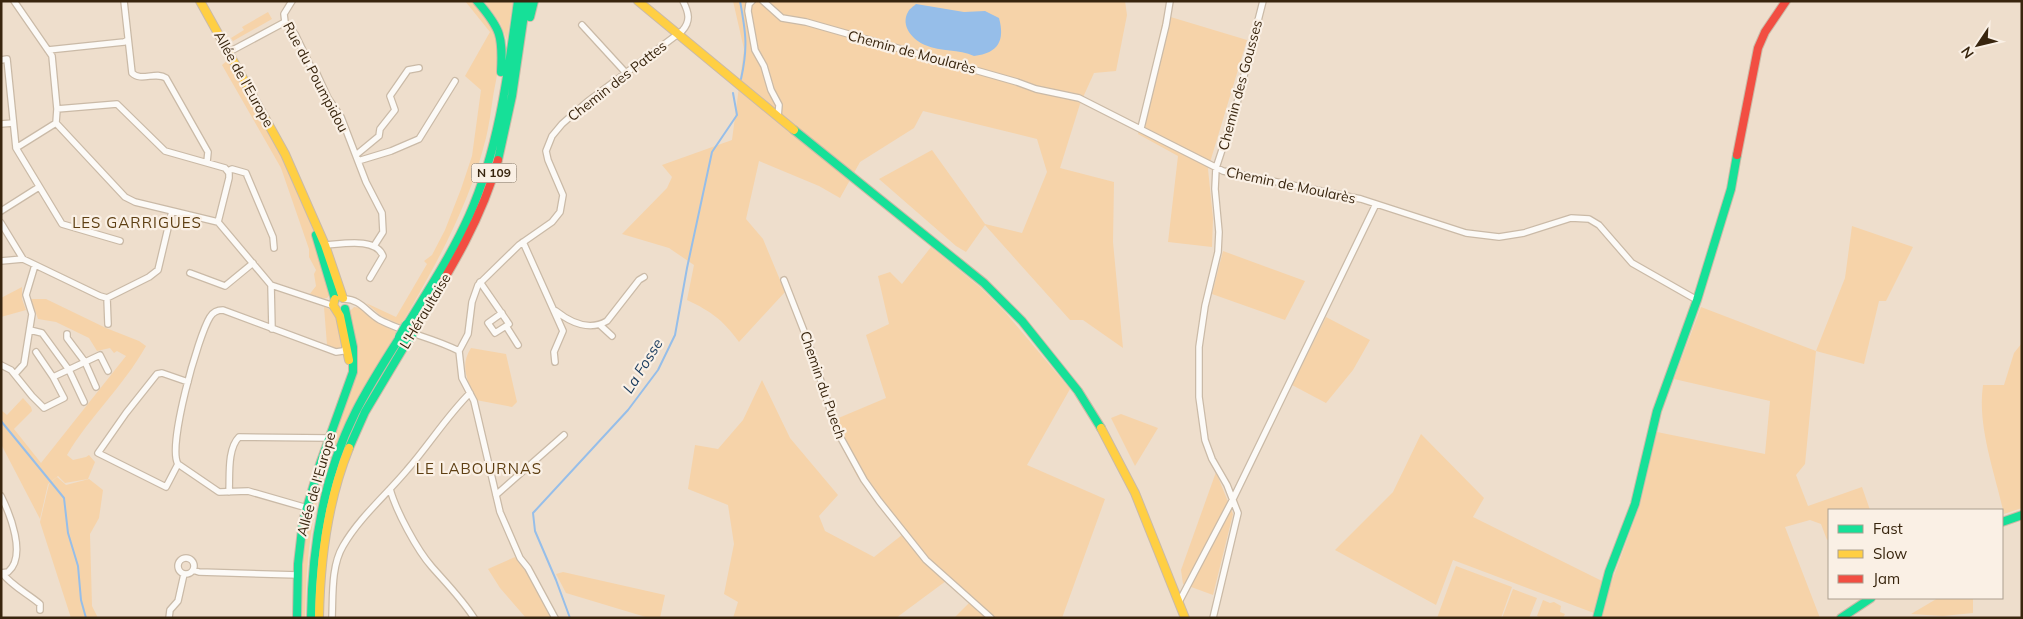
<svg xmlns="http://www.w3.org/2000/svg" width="2023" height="619" font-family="Mulish,sans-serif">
	<rect width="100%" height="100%" fill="#eedecc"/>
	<path fill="#f6d3a9" d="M465,1h9c9,13 19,24 23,39 5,18 -1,39 -4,57 -2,14 -4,28 -7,41 -17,68 -50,127 -85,187l-20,-9 -15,-13 30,14 31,-53 -3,-3 8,-6 13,-25 16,-41 11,-33 9,-66 -16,-14 25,-44z
		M484,1h29l-6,39 -7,-17z
		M733,1h392l2,14 -11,56 -22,2 -14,31 -20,64 54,14 -1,60 10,106 -40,-28h-13l-85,-95 -19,27 -10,-6 -77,-67 53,-29 53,74 37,9 25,-61 -10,-33 -114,-28 -9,17 -54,34 -20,36 -21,-12 -60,-25 -13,58 17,20 22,53 -46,50c-17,-23 -27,-30 -52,-42l7,-35 -25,-17 -47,-14 45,-46 5,-11 -10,-12 70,-25 12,-91z
		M268,12l4,7 -39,22 -2,-3 13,-8 -2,-3z
		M1164,15l83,25 -39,129 5,49 -1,29 -44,-5 10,-86 -40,-22z
		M229,59l61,111 30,79 12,43 -5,6 -6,1 -12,-4 7,-9 -2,-12 2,-4 -7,-13v-8l-28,-81 -59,-103z
		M1852,226l61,21 -27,54h-7l-15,63 -48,-13 -11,113 -9,11 12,31 54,-19 8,23h-41v29l-2,1 -6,-16 -11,-4 -25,7 35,91h-218l7,-29 31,-84 17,-73 108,22 5,-53 -96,-22 27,-72 115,44 29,-73z
		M931,247l50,41 24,24 65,77 -43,76 78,34 -43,119h-108l20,-20 -24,-20 -54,40h-163l5,-16 -14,-8 10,-50 -6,-39 -40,-16 7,-44 23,4 25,-29 19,-40 28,58 48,57 -19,21 6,15 49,26 28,-22 -45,-59 -28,-54 57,-24 -20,-63 23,-11 -11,-48 12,-4 12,12z
		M1223,251l82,30 -20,39 -73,-26z
		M22,287v12l4,11 -25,7v-19z
		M31,299h15l60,29 33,13 7,5c-23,41 -56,70 -79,109l6,5 13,-3 3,-2 6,7 -7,17 -23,4 -7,-7 -10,8 -8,35 -39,-75v-34l6,5 16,-17 8,9 1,4 -18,18 27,34 85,-107 -9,-5 -3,2 -4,-5 -13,3 -8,-13 -33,-16 -18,-3z
		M324,307c16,4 17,24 20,38l-4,5 -13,-5z
		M354,307l7,1 15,14 21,10c-26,43 -52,85 -69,132 -18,49 -22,102 -23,154h-4l1,-33 -2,-1 4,-56 20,-66 33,-95 -1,-23 -8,-31z
		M1326,317l44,23 -17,30 -27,33 -34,-18z
		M2022,343v165l-18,6c-9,-41 -27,-87 -21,-129h21l10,-32z
		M471,348l35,6 11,48 -5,5 -36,-7c-8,-18 -17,-34 -5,-52z
		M1121,414l37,14 -23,38 -24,-48z
		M1421,434l63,64 -11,19 129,64 -8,32 -141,-53 -17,45 -101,-55 58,-58z
		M1216,472l17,42 -20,81 -30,-11 -2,-14z
		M57,477l9,8 23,-6 14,11 -4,28 -9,16 2,72 6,12h-27l-31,-96 9,-38z
		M515,557l12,16 24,45h-25l-26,-30 -12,-19z
		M1456,566l56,21 -11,31h-64z
		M563,572l102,23 -5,23h-11l-83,-25 -10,-19z
		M1513,589l24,9 -8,20h-27z
		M1938,598h35v15l-30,3 -32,-2z
		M1543,600l7,3 4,-1 7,4 -1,6 5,2 -2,4h-22l-4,-2z"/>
	<path fill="#96bee9" d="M916,4l48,8 21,-1 14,7c6,22 0,35 -25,38 -15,-7 -33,-4 -49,-11 -12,-5 -25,-19 -17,-33 1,-3 6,-6 8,-8z"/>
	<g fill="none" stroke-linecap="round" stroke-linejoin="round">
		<path stroke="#96bee9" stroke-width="2" d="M740,1c6,32 8,47 1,78
			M1,421l63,77 4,35 10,33 3,34 5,18
			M570,618l-14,-38 -21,-49 -2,-18 95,-103 30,-40 17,-35 12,-67 25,-116 25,-37 -4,-22"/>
		<defs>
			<path id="street" d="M14,1l38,55 5,53 -1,14 69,74 10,5 83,20 53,63 63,21
				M124,1l8,72c9,9 24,-2 34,5l42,74 -1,10
				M292,1l-8,13 1,8 10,12 17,35 4,3 12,26 13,19 25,65 16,31 1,19 -9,14
				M752,1l-3,3 -1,7 7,39 9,16 7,24 8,15 -1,12
				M763,1l19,17 24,4 211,60 19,7 43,9 144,73 138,28 105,34 33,4 25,-4 47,-15 18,1 10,6 33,38 65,37
				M582,25l44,48
				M48,50l76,-8 4,-2
				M229,52l56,-30
				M1,60l6,-1 9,89 46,76 58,17
				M57,109l60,-5 48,47 60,17 4,5v5l-11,44
				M1,124l12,-1
				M1141,128l25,-103 4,-24
				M16,148l40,-25
				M356,155l23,-19 1,-7 15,-19 -5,-14 18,-26 11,-2
				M358,161l33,-10 28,-12 36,-58
				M228,171l4,-2 14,4 27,64 1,11
				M1,211l38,-24
				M1,223l22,36 77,37 7,2 42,-21 9,-7 14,-59
				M523,242l40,89 -9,21 1,10
				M325,245c17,-1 51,-8 58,11l-13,22
				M1,261l22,-2
				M190,273l35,13 28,-23
				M784,280l25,64 28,87 27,49 15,21 47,59 65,58
				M480,282l29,42 -3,2 12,19
				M271,285l1,44
				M107,298l1,26
				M344,299c17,0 23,14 36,21 25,13 54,18 79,31
				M556,311c15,12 34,20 51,10l32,-41 5,-3
				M502,313l-14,10 7,10 11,-7
				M600,325l12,11
				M30,330l12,3 27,37 15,32
				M67,334v4l18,24 11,25
				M459,351l9,-17 4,-32 6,-17 41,-40 33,-23 8,-10 3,-17 -15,-35 -2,-9 6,-15 10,-12 25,-22 95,-71c9,-10 7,-18 1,-30
				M459,351l3,27 12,23 26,111 20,46 8,10 27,50
				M36,352l17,25
				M1,365l10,5 21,26 12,12 20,-10 -11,-21 47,-22 8,16
				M15,374l9,-10 8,-50 -6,-19 9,-30
				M178,464c-11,-17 20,-128 32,-147 3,-5 7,-7 13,-7l113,42 7,-1 4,-4
				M178,464l-12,23 -68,-34 28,-40 31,-39 5,-1 26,9
				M178,464l41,28 29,-1 59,17
				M390,489c6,22 27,61 42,78 15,17 30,32 42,51
				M229,492c1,-16 -2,-43 10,-55l90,1
				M496,495l68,-60
				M1,496c9,18 26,60 7,76l-7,1
				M178 566a8 8 0 1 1 16 0a8 8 0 1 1-16 0Z
				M193,570l6,2 99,3
				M2,573c10,13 25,20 38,31v6
				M1179,602l54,-103 143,-295
				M169,618l1,-8 8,-9 6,-27
				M332,618c1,-22 -1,-52 11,-72 16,-28 43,-51 64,-76 22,-25 39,-53 63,-77
				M1213,618l25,-105 -11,-28 -15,-26 -7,-19 -6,-43v-50l6,-41 13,-54 1,-20 -4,-43 1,-21 20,-61 27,-106"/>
			<path id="fast" d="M477,1c24,28 26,35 24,71
				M530,17l4,-16
				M794,130l190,153 38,38 56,70 23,37
				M498,160l14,-64 14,-95
				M316,235l19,64
				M407,325c22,-36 45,-71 62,-109 30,-68 39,-142 49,-215
				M349,448l16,-36 43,-72
				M2002,522l20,-7
				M297,618l1,-54 5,-43 17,-57 33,-92v-25l-8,-38
				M311,618c1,-71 12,-141 44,-205 13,-26 29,-51 45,-76
				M1597,618l12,-46 26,-68 22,-93 40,-111 34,-111 6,-34
				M1841,618l30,-20"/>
			<path id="slow" d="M200,1l85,153 40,91 18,53
				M638,1l156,129
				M335,299l-2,6 7,11 9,44
				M1101,428l34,65 50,125
				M319,618c1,-58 8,-116 30,-170"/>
			<path id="jam" d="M1737,155l21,-107 7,-16 21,-31
				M414,329c33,-54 67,-107 84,-169"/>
		</defs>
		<use href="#street" stroke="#cabaa7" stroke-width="8"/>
		<use href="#fast" stroke="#cabaa7" stroke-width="10"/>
		<use href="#slow" stroke="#cabaa7" stroke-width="10"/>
		<use href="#jam" stroke="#cabaa7" stroke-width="10"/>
		<use href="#street" stroke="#fcfaf7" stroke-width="5.5"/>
		<use href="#fast" stroke="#16e098" stroke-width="8"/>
		<use href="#slow" stroke="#ffcf43" stroke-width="8"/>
		<use href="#jam" stroke="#f24e42" stroke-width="8"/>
		<defs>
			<path id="fast-bridge" d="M400,337l7,-12
				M408,340l6,-11"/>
		</defs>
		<use href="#fast-bridge" stroke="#c9bfb4" stroke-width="12" stroke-linecap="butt"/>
		<use href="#fast-bridge" stroke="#16e098" stroke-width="10"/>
	</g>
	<g text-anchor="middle" stroke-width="4.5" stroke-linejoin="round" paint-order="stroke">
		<rect fill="#faf0e5" stroke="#72624e" stroke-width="1" x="471.5" y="163.5" width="45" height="19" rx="4"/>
		<g font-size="12" font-weight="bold" fill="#38250e">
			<text x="494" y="177">N 109</text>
		</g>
		<g font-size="14" fill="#38250e" stroke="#faf0e5">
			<text transform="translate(912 52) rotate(15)" y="5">Chemin de Moularès</text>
			<text transform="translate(316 77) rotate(62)" y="5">Rue du Poumpidou</text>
			<text transform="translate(244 79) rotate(61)" y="5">Allée de l'Europe</text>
			<text transform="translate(617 81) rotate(-38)" y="5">Chemin des Pattes</text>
			<text transform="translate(1240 85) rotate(-75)" y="5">Chemin des Gousses</text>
			<text transform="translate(1291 185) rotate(12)" y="5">Chemin de Moularès</text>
			<text transform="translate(425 311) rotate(-59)" y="5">L'Héraultaise</text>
			<text transform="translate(823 385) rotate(71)" y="5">Chemin du Puech</text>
			<text transform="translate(316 484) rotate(-74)" y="5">Allée de l'Europe</text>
		</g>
		<g font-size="15" letter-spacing="1" fill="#5e3f13" stroke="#faf0e5">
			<text x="137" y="228">LES GARRIGUES</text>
			<text x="479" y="474">LE LABOURNAS</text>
		</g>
		<g font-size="15" font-style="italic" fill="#1a3c5f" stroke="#faf0e5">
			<text transform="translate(643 366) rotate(-58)" y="5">La Fosse</text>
		</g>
	</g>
	<rect width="2023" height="619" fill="none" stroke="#38250e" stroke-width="5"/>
	<rect x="1828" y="509" width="175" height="90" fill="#faf0e5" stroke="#ac9f8f"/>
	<rect x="1838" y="525" width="25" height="8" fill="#16e098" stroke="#ac9f8f"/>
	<text x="1873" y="534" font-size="15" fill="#38250e">Fast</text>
	<rect x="1838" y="550" width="25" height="8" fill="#ffcf43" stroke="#ac9f8f"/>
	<text x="1873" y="559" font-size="15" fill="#38250e">Slow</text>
	<rect x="1838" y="575" width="25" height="8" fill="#f24e42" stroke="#ac9f8f"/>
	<text x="1873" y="584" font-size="15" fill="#38250e">Jam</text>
	<g transform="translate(1978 45) rotate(235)" stroke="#faf0e5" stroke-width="4" paint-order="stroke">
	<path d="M0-4L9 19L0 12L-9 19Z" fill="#38250e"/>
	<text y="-8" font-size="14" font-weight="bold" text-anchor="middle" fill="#38250e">N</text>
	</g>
</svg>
